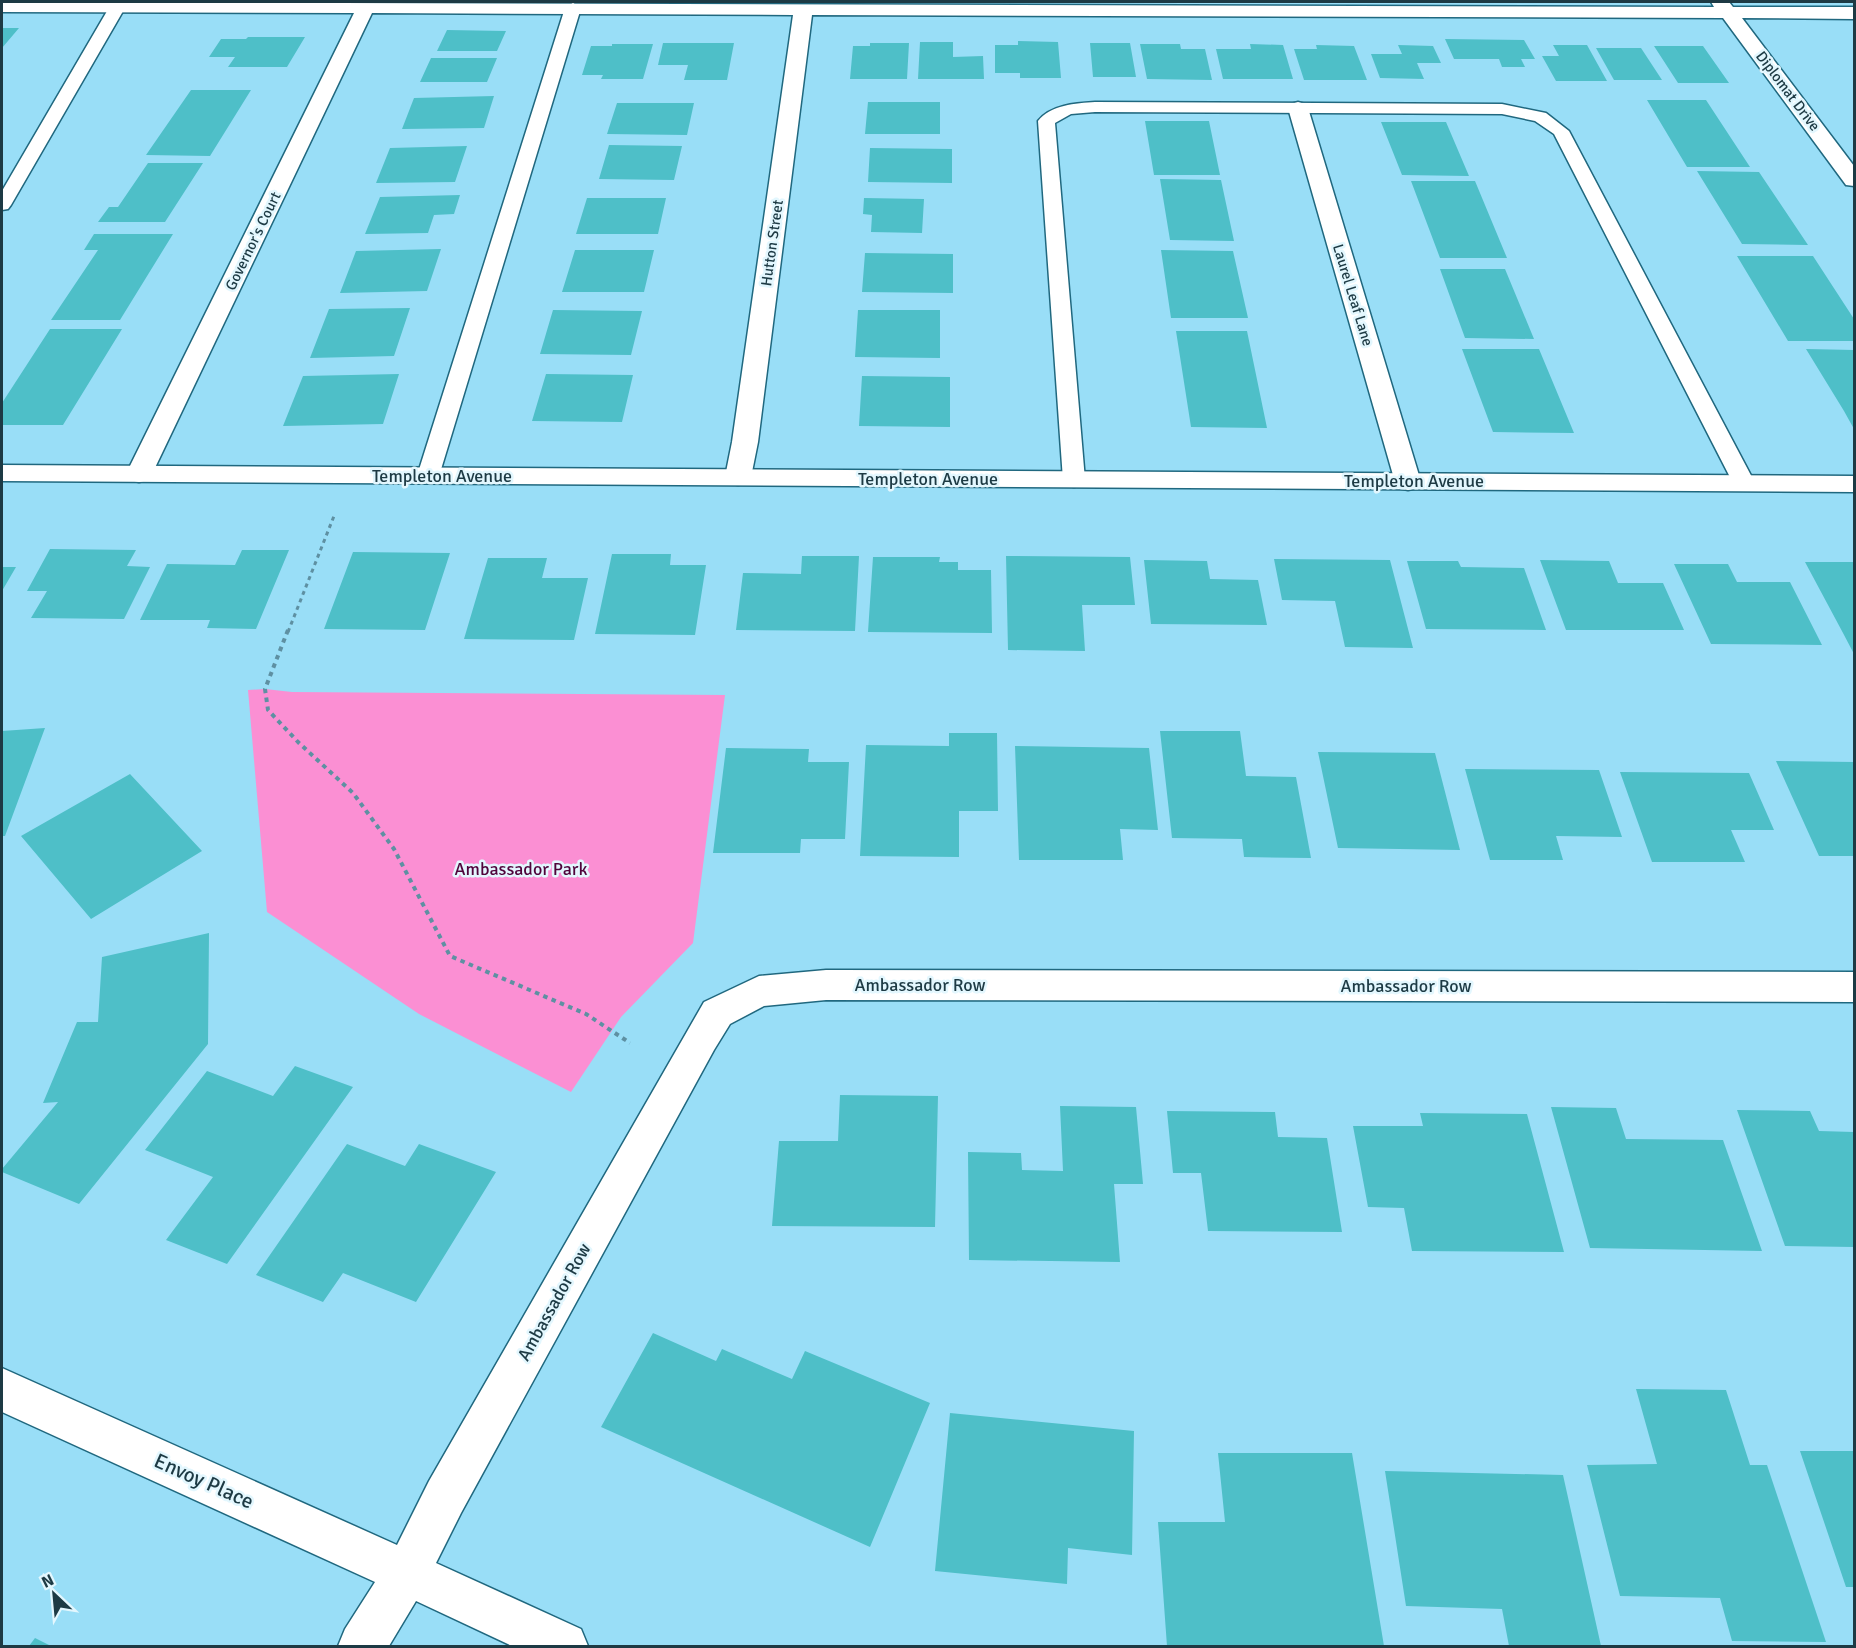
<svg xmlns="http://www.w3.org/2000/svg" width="1856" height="1648" font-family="Signika,sans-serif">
	<rect width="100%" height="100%" fill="#99def7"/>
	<path fill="#fb8fd3" d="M265,689l27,3 433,3 -32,248 -72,74 -50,75 -152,-78 -152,-102 -19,-222z"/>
	<path fill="#4ebfc8" d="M2,28h17l-17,20z
		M447,30l59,1 -9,20h-60z
		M248,37h57l-18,30h-59l7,-10h-26l12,-18h25z
		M1445,39l79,1 11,19h-14l4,8h-23l-3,-8h-45z
		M1018,41l40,1 3,36h-41v-5h-25v-28h23z
		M920,42h33v15l30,-1 1,23h-66z
		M663,43h71l-7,37h-43l4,-15h-30z
		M870,43h39l-2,36h-57l3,-33h17z
		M1090,43h40l6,34h-43z
		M612,44h41l-10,35h-42l2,-4h-21l9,-29h21z
		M1140,44h40l1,5h24l7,31 -65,-1z
		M1250,44l33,1 10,34h-70l-7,-30h35z
		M1316,45l38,1 13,34h-63l-10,-31h23z
		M1398,45l35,1 8,17h-24l7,16 -44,-1 -9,-24h31z
		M1553,45h34l20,36h-51l-14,-25h17z
		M1654,46h49l26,37h-51z
		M1596,48h45l21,32h-48z
		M431,58h66l-10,24h-67z
		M191,90h60l-41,66 -64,-1z
		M494,96l-10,32 -82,1 12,-31z
		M1647,100h59l44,67h-63z
		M868,102h72v32h-75z
		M617,103h77l-7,32 -80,-1z
		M1145,121h64l11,54h-66z
		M1381,122h65l23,54 -67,-1z
		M609,145l73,1 -8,34 -75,-1z
		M467,146l-12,36 -79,1 14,-35z
		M870,148l82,1v34l-84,-1z
		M148,163h55l-38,59h-67l11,-15h9z
		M1697,171l62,1 49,73 -66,-1z
		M1160,179l61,1 13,61 -64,-1z
		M1411,181h64l32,77h-67z
		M460,195l-6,19 -20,1 -6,18 -63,1 15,-37z
		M587,198h79l-8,36h-82z
		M864,198l60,1 -2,34 -51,-1 1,-17 -9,-1z
		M94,234h79l-53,86h-69l47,-70h-14z
		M441,249l-14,42 -87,2 16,-42z
		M575,250h79l-10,42h-82z
		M1161,250l72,1 15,67h-77z
		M865,253l88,1v39l-91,-1z
		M1737,256h76l41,63v22h-66z
		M1440,269h65l29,70 -69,-1z
		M410,308l-16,48 -84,2 19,-49z
		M553,310l89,1 -11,44 -91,-1z
		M858,310h82v48l-85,-1z
		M50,329h72l-59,96h-61v-22z
		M1176,331h71l20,97 -76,-1z
		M1462,349h77l35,84 -81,-1z
		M1806,349l48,1v79l-10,-18z
		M399,374l-16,50 -100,2 20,-50z
		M546,374l87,1 -11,47 -90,-1z
		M862,376l88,1v50l-91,-1z
		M50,549l86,1 -9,16 23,1 -26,52 -93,-1 16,-27h-20z
		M242,550h47l-33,79 -49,-1 3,-8h-70l27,-56 68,1z
		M353,552l97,1 -25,77 -101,-1z
		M612,554h59l-1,11h36l-11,70 -100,-1z
		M802,556h57l-4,75 -119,-1 7,-57 58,1z
		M1006,556l124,1 5,48h-53l3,46 -77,-1z
		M873,557h67l-1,5h19v8h33l1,63 -124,-1z
		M488,558h59l-5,20h46l-14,62 -110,-1z
		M1274,559l116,1 23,88 -68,-1 -10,-46 -53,-1z
		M1144,560l63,1 3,18 48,1 9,45 -116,-1z
		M1540,560l69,1 9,22h45l21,47h-118z
		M1407,561h51l3,6 63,1 22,62 -120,-1z
		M1805,562h49v92l-11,-21z
		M1674,564h54l9,18h53l32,63 -111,-1z
		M2,567h14l-14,24z
		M45,728l-40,108h-3v-105z
		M1160,731h80l6,45 50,1 15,81 -67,-1 -2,-18 -70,-1z
		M949,733h48l1,78h-39v46l-99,-1 6,-111 83,1z
		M1015,746l134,2 9,82 -38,-1 3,31h-104z
		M726,748l83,1 -1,13h41l-4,77h-44l-1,14h-87z
		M1318,752l117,1 25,97 -122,-2z
		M1776,761l78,1v94h-35z
		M1465,769l134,1 23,67 -66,-1 7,24h-73z
		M1620,772l129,1 25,57h-43l14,32h-93z
		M130,774l72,77 -111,68 -70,-83z
		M209,933l-1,111 -129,160 -77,-32v-3l56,-67 -15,1 34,-81h21l4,-65z
		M295,1066l58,21 -126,177 -61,-24 47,-63 -68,-27 62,-79 66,25z
		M840,1095l98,1 -3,131 -163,-1 7,-85h59z
		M1060,1106l76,1 7,77h-29l6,78 -151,-2 -1,-108 53,1 1,17 41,1z
		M1551,1107l65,1 10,31 97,1 39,111 -172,-3z
		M1737,1110l73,1 9,20 35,1v115l-69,-1z
		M1167,1111l108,1 3,25 49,1 15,94 -134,-1 -7,-58h-28z
		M1420,1113l107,1 37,138 -152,-1 -8,-43 -36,-1 -15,-81h70z
		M347,1144l58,22 14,-22 77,28 -80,130 -73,-29 -20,29 -67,-27z
		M653,1333l63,28 6,-12 70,30 13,-28 125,52 -60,144 -269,-120z
		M1636,1389l90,1 24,75h17l59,177 -94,-1 -12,-43 -100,-2 -33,-131 70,-1z
		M950,1413l184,18 -2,124 -64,-7 -1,36 -132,-13z
		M1800,1451h54v136h-8z
		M1218,1453h134l32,193h-217l-9,-124h67z
		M1385,1471l178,4 38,171h-92l-7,-37 -96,-3z
		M35,1638l16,8h-22z"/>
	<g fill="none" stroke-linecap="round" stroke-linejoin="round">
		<defs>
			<path id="service" d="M118,2l8,4 -115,199 -3,4 -6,1v-19l108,-185z
				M573,3l8,5 -142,468 -3,5 -8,2 -8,-2 -3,-5 148,-468z
				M1095,102l407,2 44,9 23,18 186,352 -3,5 -8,2 -8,-2 -3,-5 -179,-349 -19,-13 -33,-7 -407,-2 -24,2 -16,9 30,357 -3,5 -8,2 -8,-2 -3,-5 -25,-359c12,-16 38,-18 57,-19z"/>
			<path id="minor" d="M2,2l1712,5 -3,-5h18l4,5h121v12l-112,-1 112,148v20l-8,-1 -123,-167 -911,-3 -54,427 -7,35 -4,6 -9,2 -9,-2 -4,-6 7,-35 61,-427 -421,-2 -220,461 -4,6 -9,2 -9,-2 -4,-6 228,-461 -352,-1z
				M1298,102l7,2 3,4 113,374 -3,6 -10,2 -10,-2 -3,-6 -107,-374 3,-4z
				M826,970l1028,2v30l-1028,-2 -62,6 -34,18 -16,26 -253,463 -25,50 145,66 7,17h-76l-96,-45 -27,45h-51l7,-17 30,-47 -373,-170v-44l395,177 32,-64 275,-479 55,-26z"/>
			<path id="tertiary" d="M2,465l1852,11v16l-1852,-11z"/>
		</defs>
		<use href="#service" stroke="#20687f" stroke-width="3"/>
		<use href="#minor" stroke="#20687f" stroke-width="3"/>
		<use href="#tertiary" stroke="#20687f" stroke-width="3"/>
		<path stroke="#5e90a2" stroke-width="3" stroke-dasharray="4 4" stroke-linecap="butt" d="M288,632l46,-116"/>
		<path stroke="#5e90a2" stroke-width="4" stroke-dasharray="4.5 4.5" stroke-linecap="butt" d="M288,630l-23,59 3,21 30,32 55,51 41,56 56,107 136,58 44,29"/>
		<use href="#service" fill="#fff" fill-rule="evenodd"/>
		<use href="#minor" fill="#fff" fill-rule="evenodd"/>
		<use href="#tertiary" fill="#fff" fill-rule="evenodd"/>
	</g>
	<g text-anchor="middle" stroke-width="5" stroke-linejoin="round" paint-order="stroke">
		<g font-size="15" fill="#1d3a44" stroke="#e3f7fe">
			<text transform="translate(1788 91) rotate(53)" y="5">Diplomat Drive</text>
			<text transform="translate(253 241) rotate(-64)" y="5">Governor's Court</text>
			<text transform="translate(772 243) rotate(-82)" y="5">Hutton Street</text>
			<text transform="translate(1353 295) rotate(73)" y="5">Laurel Leaf Lane</text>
		</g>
		<g font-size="18" fill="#1d3a44" stroke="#e3f7fe">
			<text x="442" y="482">Templeton Avenue</text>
			<text x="928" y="485">Templeton Avenue</text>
			<text x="1414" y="487">Templeton Avenue</text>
			<text x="920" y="991">Ambassador Row</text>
			<text x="1406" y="992">Ambassador Row</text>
			<text transform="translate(554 1302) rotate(-61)" y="6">Ambassador Row</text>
		</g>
		<g font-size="18" fill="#50043b" stroke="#e3f7fe">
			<text x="521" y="875">Ambassador Park</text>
		</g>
		<g font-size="21" fill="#1d3a44" stroke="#e3f7fe">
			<text transform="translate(204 1481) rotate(24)" y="7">Envoy Place</text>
		</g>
	</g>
	<rect width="1856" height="1648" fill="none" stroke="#1d3a44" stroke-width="6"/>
	<g transform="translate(54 1594) rotate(334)" stroke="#e3f7fe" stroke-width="4.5" paint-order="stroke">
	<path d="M0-4.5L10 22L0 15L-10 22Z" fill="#1d3a44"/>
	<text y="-9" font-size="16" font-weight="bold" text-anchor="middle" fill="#1d3a44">N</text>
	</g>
</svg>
